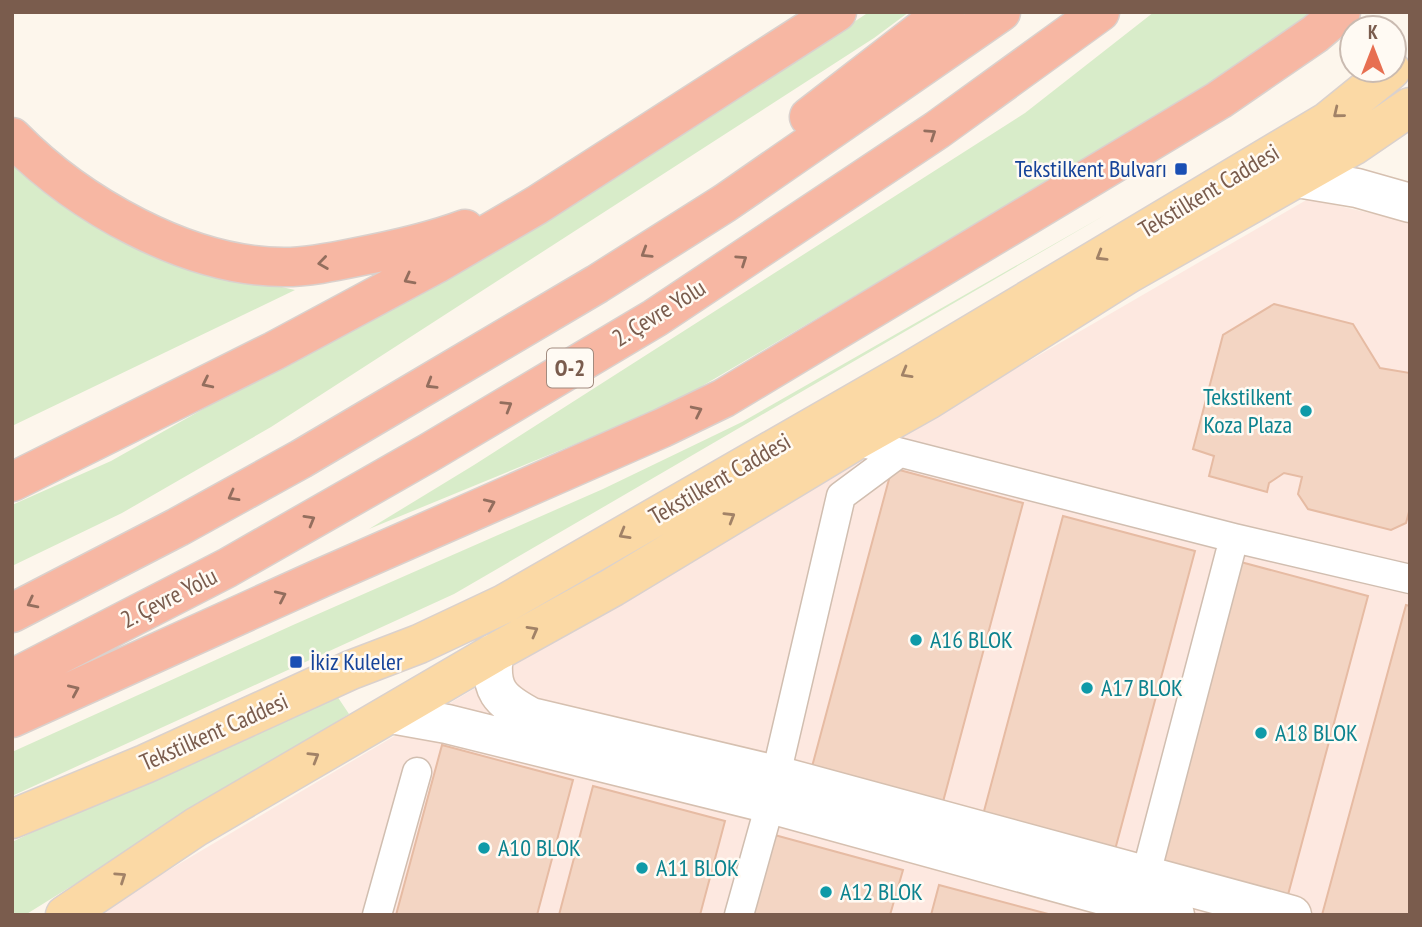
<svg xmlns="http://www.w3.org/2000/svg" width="1422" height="927" font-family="'PT Sans Narrow',sans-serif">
	<rect width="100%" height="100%" fill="#fdf6ec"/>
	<path fill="#fde8e0" d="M1308,199l102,23v693h-1317l805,-478z"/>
	<path fill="#d8ecc9" d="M869,12h40l-35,26 -603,389 -149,86 -110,53v-61l99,-44 294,-166 287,-166z
		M1154,12h161l-37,34 -608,359 -301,124 105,-64 551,-352z
		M12,165l80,57 88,42 115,26 -283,136z
		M1105,215l-651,379 -442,202v-44l281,-127 310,-136 139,-67z
		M337,696l12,18 -324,201h-13v-73l224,-107z"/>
	<path fill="#f3d5c3" stroke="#e6bba3" stroke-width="2" d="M1274,304l79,20 27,44 30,5v135l-4,15 -15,7 -83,-21 -10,-15 4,-17 -18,-4 -15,10 -2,9 -58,-16 5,-20 -21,-7 30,-114z
		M892,468l131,35 -83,310 -131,-35z
		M1063,516l132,35 -83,310 -132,-35z
		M1237,561l131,35 -83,310 -131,-35z
		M1406,605l4,1v309h-88z
		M442,745l131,35 -36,135h-141z
		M593,786l132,35 -25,94h-141z
		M771,834l132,36 -13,45h-141z
		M939,885l113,30h-121z"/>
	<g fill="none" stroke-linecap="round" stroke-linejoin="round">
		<defs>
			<path id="street" d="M855,441l379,97 176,41
				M776,775l65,-279 58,-43
				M1146,874l88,-336
				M377,915l40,-143
				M739,915l31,-111"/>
			<path id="secondary" d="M1297,178l60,10 53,15
				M494,653c-5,37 5,47 37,64l245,58 516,140
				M391,714l56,10 323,80 405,111"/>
			<path id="primary" d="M12,819l133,-55 206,-94 68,-26 85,-40 404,-232 420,-251 63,-51
				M65,915l131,-88 298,-174 119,-66 242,-146 73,-41 200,-126 225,-128 57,-39"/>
			<path id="highway" d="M809,117l136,-105
				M12,137c66,67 175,130 272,130 24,0 49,-5 73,-10 37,-7 73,-15 108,-28
				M12,482l262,-131 162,-87 101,-59 300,-193
				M12,613l166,-86 123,-68 296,-175 128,-81 276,-191
				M12,679l215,-111 203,-116 225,-134 282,-188 163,-118
				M12,718l309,-140 341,-150 62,-30 495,-298 96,-66 26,-22"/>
		</defs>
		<use href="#street" stroke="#d1beb0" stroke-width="31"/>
		<use href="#secondary" stroke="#d6c0b0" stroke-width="41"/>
		<use href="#primary" stroke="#dad1cd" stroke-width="41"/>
		<use href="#highway" stroke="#dad1cd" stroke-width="41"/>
		<use href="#street" stroke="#fff" stroke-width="28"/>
		<use href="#secondary" stroke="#fff" stroke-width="38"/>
		<use href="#primary" stroke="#fbd9a5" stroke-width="38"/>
		<use href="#highway" stroke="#f7b7a3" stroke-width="38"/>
	</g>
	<defs><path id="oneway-chevron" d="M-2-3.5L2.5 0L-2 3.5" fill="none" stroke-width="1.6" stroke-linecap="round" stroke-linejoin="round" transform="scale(1.75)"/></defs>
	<g stroke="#a18267">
		<use href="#oneway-chevron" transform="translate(1338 113) rotate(141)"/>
		<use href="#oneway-chevron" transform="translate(1101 256) rotate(149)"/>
		<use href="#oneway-chevron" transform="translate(906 373) rotate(150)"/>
		<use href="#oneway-chevron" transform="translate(730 517) rotate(-31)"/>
		<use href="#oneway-chevron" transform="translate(624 534) rotate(150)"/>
		<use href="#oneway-chevron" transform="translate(533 631) rotate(-29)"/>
		<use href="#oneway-chevron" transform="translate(314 757) rotate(-31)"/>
		<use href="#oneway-chevron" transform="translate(121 877) rotate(-34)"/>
	</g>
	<g stroke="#936e5e">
		<use href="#oneway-chevron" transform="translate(931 134) rotate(-34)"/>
		<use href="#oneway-chevron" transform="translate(646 253) rotate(148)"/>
		<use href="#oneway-chevron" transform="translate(742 260) rotate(-34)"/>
		<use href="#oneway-chevron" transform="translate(323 263) rotate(172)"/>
		<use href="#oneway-chevron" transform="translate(409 279) rotate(152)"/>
		<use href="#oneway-chevron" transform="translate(207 383) rotate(154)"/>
		<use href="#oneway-chevron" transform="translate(431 384) rotate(149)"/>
		<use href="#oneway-chevron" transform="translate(507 406) rotate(-31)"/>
		<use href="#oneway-chevron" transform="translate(697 411) rotate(-26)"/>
		<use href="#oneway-chevron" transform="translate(233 496) rotate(151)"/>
		<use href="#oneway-chevron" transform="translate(490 504) rotate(-24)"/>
		<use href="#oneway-chevron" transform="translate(310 520) rotate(-30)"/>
		<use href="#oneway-chevron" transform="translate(281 596) rotate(-25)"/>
		<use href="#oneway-chevron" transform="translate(32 603) rotate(153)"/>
		<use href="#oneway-chevron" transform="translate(74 690) rotate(-24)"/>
	</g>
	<g fill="#1a4fb4" stroke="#fffaf3" stroke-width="2.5">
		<rect x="1174" y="162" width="14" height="14" rx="3.5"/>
		<rect x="289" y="655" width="14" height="14" rx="3.5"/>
	</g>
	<g fill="#0f9aa8" stroke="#fffaf3" stroke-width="2.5">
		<circle cx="1306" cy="411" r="7"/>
		<circle cx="916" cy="640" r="7"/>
		<circle cx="1087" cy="688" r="7"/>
		<circle cx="1261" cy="733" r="7"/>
		<circle cx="484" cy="848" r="7"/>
		<circle cx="642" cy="868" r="7"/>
		<circle cx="826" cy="892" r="7"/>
	</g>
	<g text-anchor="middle" stroke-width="5" stroke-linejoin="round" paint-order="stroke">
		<rect fill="#fffaf3" stroke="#a28b7f" stroke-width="2" x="547" y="348.5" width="46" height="39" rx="5"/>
		<g font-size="23" font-weight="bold" fill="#7a5c4d">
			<text x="570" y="376">O-2</text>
		</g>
		<g font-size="24" fill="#164399" stroke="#fffaf3" text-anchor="end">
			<text x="1167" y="177">Tekstilkent Bulvarı</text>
			<text x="310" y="670" text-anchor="start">İkiz Kuleler</text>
		</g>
		<g font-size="24" fill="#7a5c4d" stroke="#fffaf3">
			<text transform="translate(1209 191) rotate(-31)" y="8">Tekstilkent Caddesi</text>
			<text transform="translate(659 313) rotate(-32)" y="8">2. Çevre Yolu</text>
			<text transform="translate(720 479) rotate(-30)" y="8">Tekstilkent Caddesi</text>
			<text transform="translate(169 598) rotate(-27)" y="8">2. Çevre Yolu</text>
			<text transform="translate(214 732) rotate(-24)" y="8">Tekstilkent Caddesi</text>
		</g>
		<g font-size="24" fill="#0d838f" stroke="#fffaf3" text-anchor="start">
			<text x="1292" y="405" text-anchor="end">Tekstilkent<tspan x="1292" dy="28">Koza Plaza</tspan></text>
			<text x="930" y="648">A16 BLOK</text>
			<text x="1101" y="696">A17 BLOK</text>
			<text x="1275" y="741">A18 BLOK</text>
			<text x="498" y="856">A10 BLOK</text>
			<text x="656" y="876">A11 BLOK</text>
			<text x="840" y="900">A12 BLOK</text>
		</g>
	</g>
	<rect width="1422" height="927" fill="none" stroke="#7a5c4d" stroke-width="28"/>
	<g transform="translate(1373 49)"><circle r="33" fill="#fffaf3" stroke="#cabbb1" stroke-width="2"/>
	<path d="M0-5L12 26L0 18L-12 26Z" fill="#e76f51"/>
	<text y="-10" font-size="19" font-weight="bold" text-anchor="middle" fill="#7a5c4d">K</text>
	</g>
</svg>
